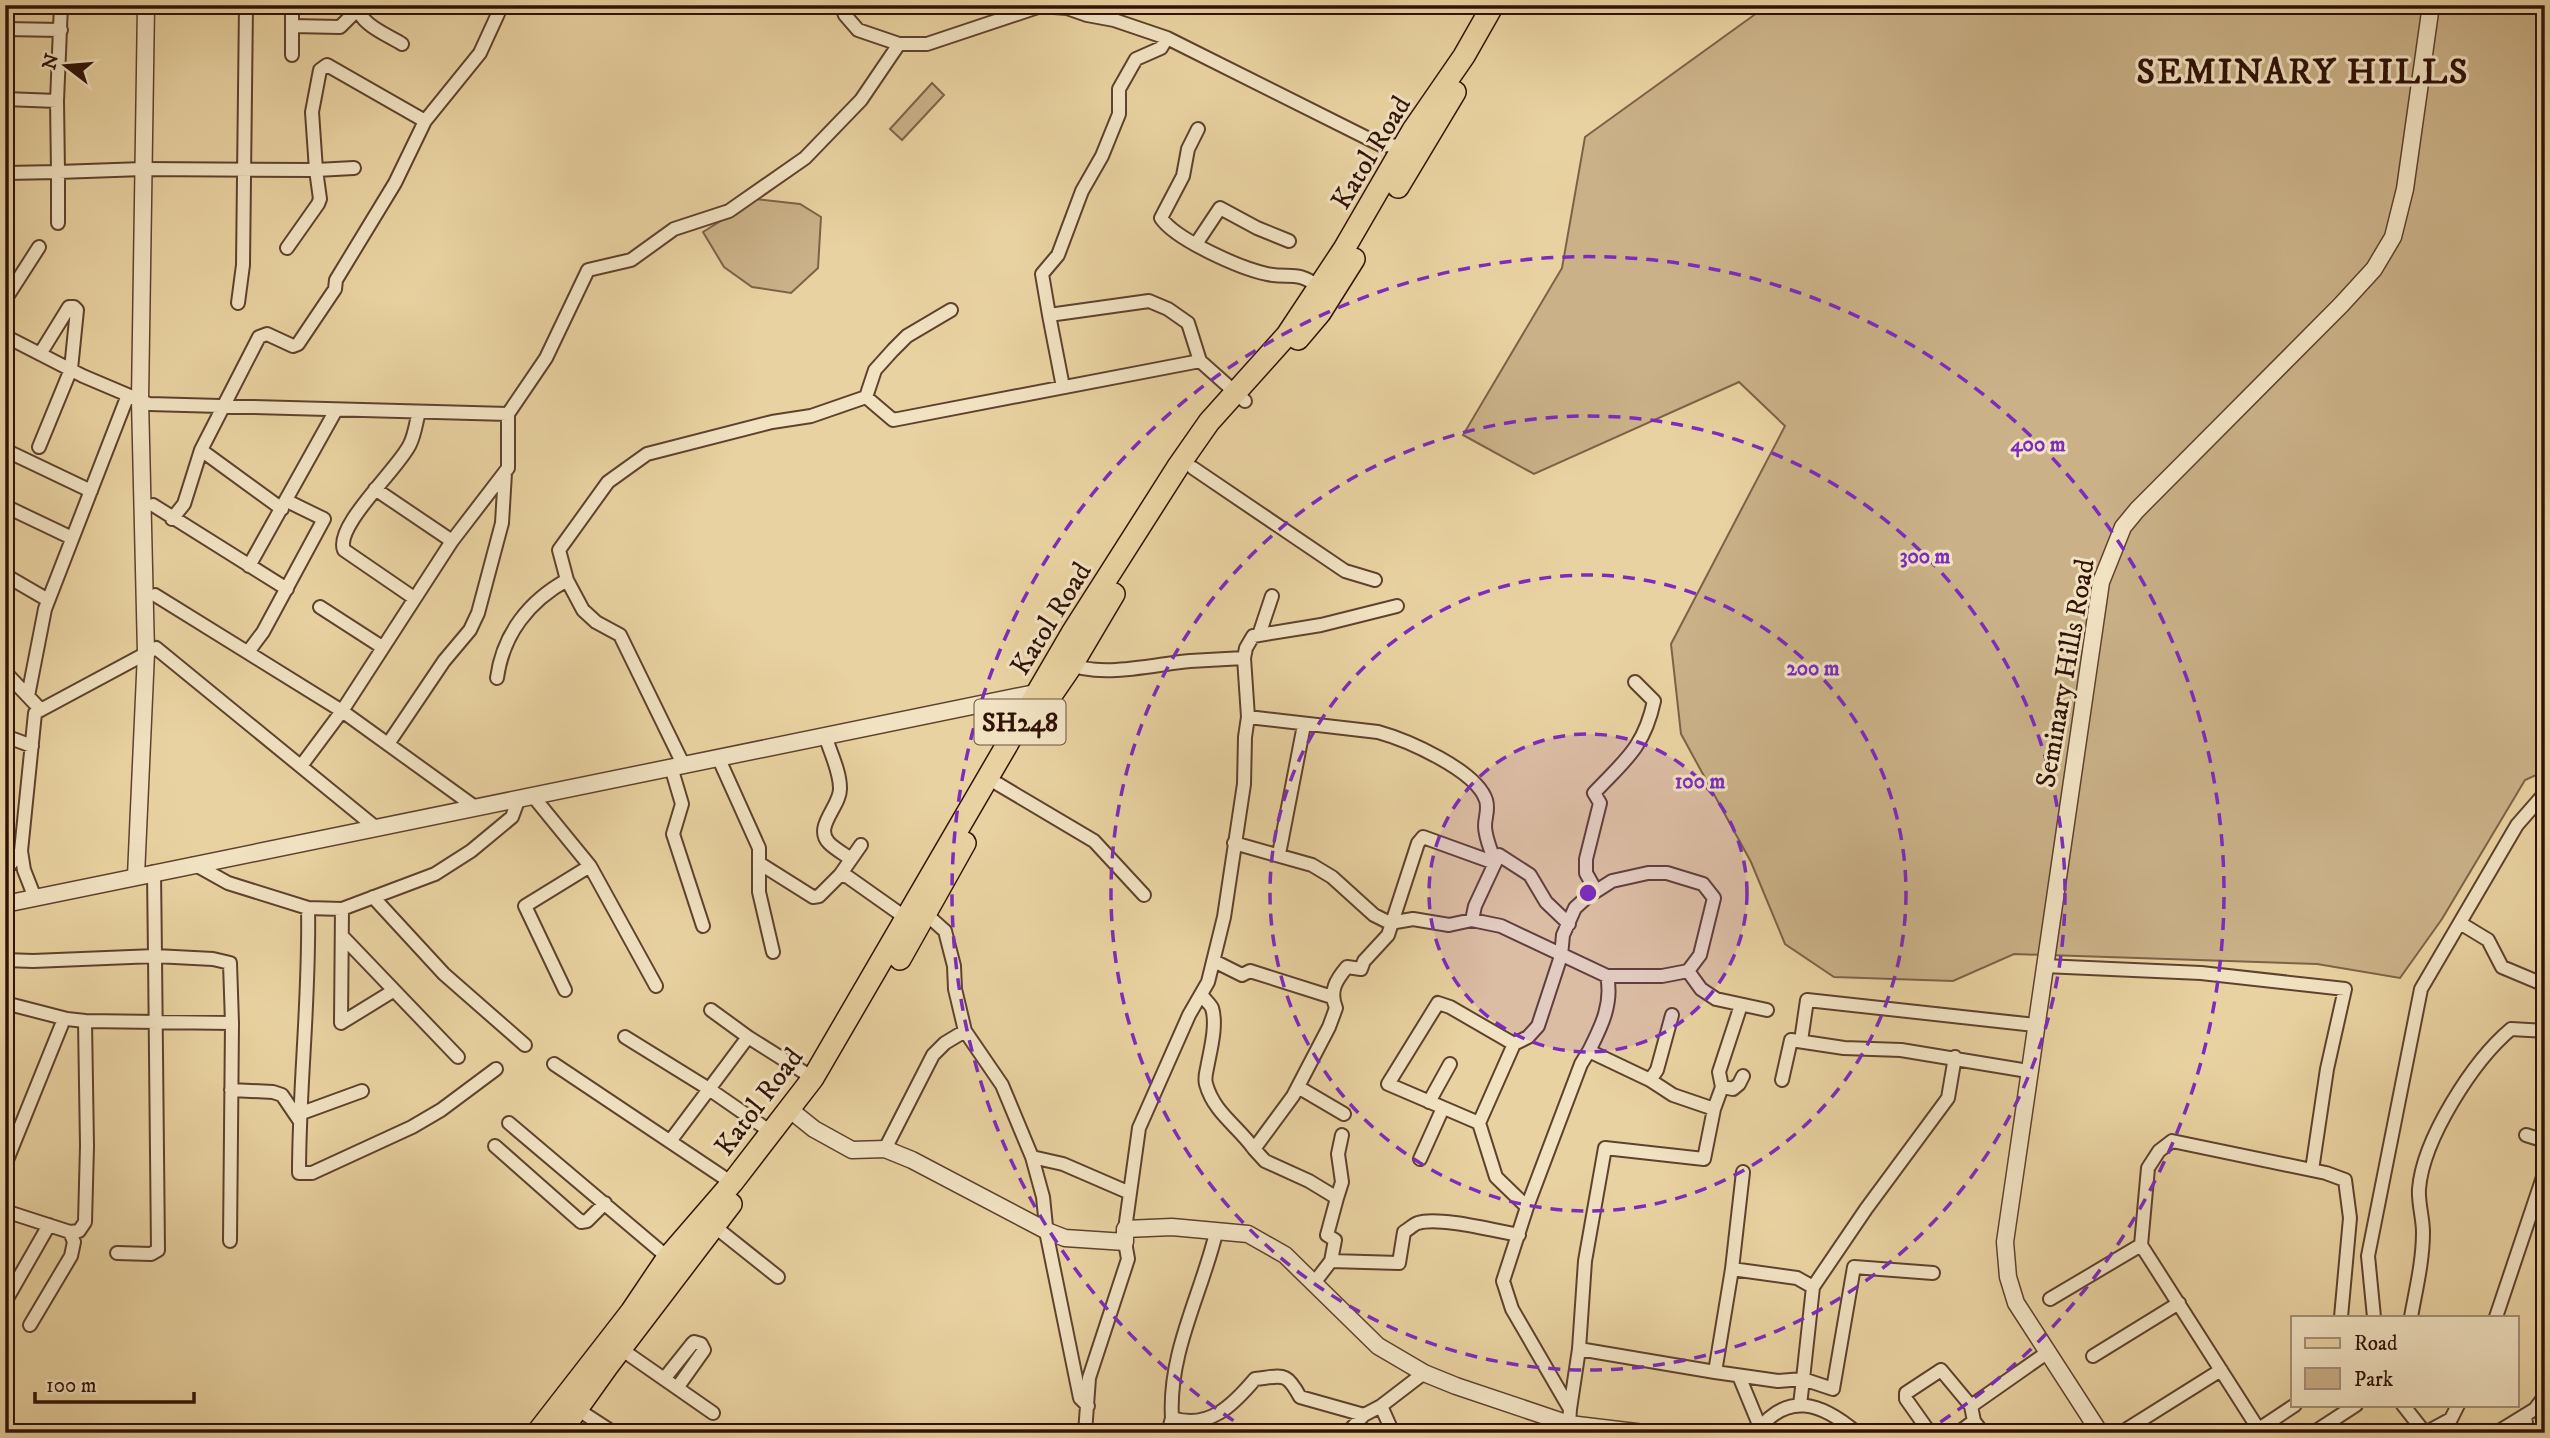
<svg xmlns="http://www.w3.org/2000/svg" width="2550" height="1438" font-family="'IM FELL DW Pica',serif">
	<rect width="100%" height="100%" fill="#e9d2a1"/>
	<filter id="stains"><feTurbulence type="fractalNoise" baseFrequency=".00286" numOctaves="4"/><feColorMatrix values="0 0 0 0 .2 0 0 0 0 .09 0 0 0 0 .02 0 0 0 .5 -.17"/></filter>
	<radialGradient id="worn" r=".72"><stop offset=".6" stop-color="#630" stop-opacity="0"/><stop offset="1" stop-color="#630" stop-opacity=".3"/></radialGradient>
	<path fill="#cab187" stroke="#7d6247" stroke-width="2" d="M1768,5h777v766l-20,9 -83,139 -42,59 -83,-14 -303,-10 -61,27 -119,-4 -49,-33 -34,-82 -70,-128 -10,-90 114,-218 -46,-44 -205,92 -71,-39 99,-167 23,-131z
		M932,83l12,12 -42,45 -12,-11z
		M756,199l44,5 21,13 -3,51 -27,25 -39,-6 -28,-20 -21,-35z"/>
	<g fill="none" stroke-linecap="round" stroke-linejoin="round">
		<defs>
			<path id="minor" d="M61,5l-4,96 1,71 85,-3 173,1 -4,-58 8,-42 7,-5 98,56 55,-68 22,-48
				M292,5v50
				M357,5c3,20 29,29 45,39
				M841,5l4,10 13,15 41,14h28l114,-38 26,2 20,7 27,5 53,18 214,107 25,1
				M292,26l48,1 17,-17
				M5,29l56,1
				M5,99l52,2
				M1198,129l-10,20 -5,27 -22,42c15,22 79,50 106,56 23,5 30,-4 52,13
				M5,173l53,-1v51
				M1196,244l24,-36 37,20 32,13
				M287,248l31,-44 2,-5 -4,-29 38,-2
				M5,300l34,-53
				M238,303l5,-38 3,-260
				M951,310l-44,26 -14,14 -18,20 -9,27 27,23 307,-59 45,40
				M1049,315l-7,-41 16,-19 24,-64 20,-35 17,-42v-25l17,-30 25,-11 6,-10
				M5,336l78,40 66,28 359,10
				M1063,387l-14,-72 100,-14 19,8 20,14 12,38
				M39,447l32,-78 6,-59 -3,-3h-5l-29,47
				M5,450l86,41
				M201,450l81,59
				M1193,468l152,103 30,9
				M375,489l77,52
				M153,505l134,84
				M5,506l67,32
				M172,519l12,-15 17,-54 58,-113 8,-3 26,12 5,-2 37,-55 1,-9 59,-97 30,-62
				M249,566l87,-156
				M5,575l43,25
				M155,595l187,116 133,96
				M414,598l-70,-48c-10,-24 56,-83 66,-106 5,-10 6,-22 9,-32
				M320,607l62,40
				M1259,635l13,-39
				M248,652l15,-20 61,-113 -37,-18
				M1067,663c33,16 88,1 123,-2 18,-1 36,-2 54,-3
				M5,672l36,38
				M497,678c6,-44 32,-77 70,-98
				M28,696l17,-87 83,-214
				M1248,717l130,15c29,8 98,38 108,68 3,10 -1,17 -1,26 0,12 7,26 10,37l4,-8 31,20 16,27 23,22
				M825,735c5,17 15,36 15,53 1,18 -27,39 -11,55 6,6 15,11 22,16
				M5,736l27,10
				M388,744l56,-83 26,-31 8,-17 24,-90 3,-50
				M718,757l41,91v44l14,60
				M683,764l-63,-129 -24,-13 -13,-12 -16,-30 -8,-30 49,-68 39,-28 125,-32 39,-6 55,-19
				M301,766l41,-55 110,-170 56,-73v-54l38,-56 42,-88 43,-10 43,-31 55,-18 76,-53 56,-58 38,-56
				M671,767l11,37 -9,30 30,92
				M998,784l96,57 50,54
				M532,795l58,71 -65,40 40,84
				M1234,843l78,22 20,12 42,38 16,8 23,-4 36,6 23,-5 29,6 106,50h55l26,-5
				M21,851l3,19 11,28
				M1279,854l25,-129
				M759,863l54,34 6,-1 21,-21 8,2 58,41
				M194,864l34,19 80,25 34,1 93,-35 36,-23 41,-34 7,-19
				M590,866l66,120
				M5,871l16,-20 14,-138 121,-65 219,179
				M840,875l21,-30
				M1596,891l-10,-18v-14l14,-56 -6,-10c30,-32 50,-45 60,-92l-19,-19
				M373,897l71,77 81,71
				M308,908c2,88 -9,177 -9,265h13l100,-46 29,-17 55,-41
				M342,909l-1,114 52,-32
				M926,914l19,17 9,35 1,23 10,42 37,54 30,72 11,40 4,39 33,162 8,8
				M2460,923l28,17 14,27 43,18
				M342,936l116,121
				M5,960l28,1 122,-5 -1,-84
				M1214,961l28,14 8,-4 82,26
				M2044,966l157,7 144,16 -18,80 -15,101
				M1202,995c2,4 8,9 10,13 5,16 -1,40 -4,55 -1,7 -4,14 -2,21 8,29 32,42 48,65
				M5,1003l62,16 18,2 2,125 -2,76 -6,9 -9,1 -65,-21
				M85,1021l147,2
				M625,1037l84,52 62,43
				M748,1037l65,41
				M1801,1041l6,-41 228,25
				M1589,1051c12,-24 24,-47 18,-75
				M554,1064l178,119
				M1650,1080l7,-10 15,-55
				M1782,1080l9,-40 53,8 57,2 127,21
				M1298,1087l46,27
				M1722,1087l11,2 6,-5 4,-8
				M231,1090l42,2 9,3 17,25
				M1429,1102l21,-38
				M1714,1109l8,-22 -3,-15 22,-67
				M299,1114l63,-23
				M509,1123l163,138
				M1479,1123l-91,-39 50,-81 12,4 64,37
				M2526,1135l19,6
				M671,1140l77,-103 -37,-27
				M495,1146l86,76 6,-1 18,-18
				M885,1149l48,-94 12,-12 20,-12
				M1032,1157l31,7 67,29
				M1420,1159l23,-51
				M5,1165l59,-146
				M1337,1198l5,-16 -4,-28 4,-19
				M1527,1207l54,-143 8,-13 61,29 23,15 41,14 -10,50 -99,-11 -20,113 -6,88 -9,60
				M714,1226l64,51
				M1125,1229l14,-101 50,-113 19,-33 16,-65 20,-133 1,-47 3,-20 -4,-59 2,-10 7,-12 68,-11 76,-19
				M1216,1233c-15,62 -48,120 -44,185 37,12 61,-13 83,-39 28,-3 31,-8 45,18l64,18 17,-9 43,-33
				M117,1253l34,1 7,-4 -3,-294 58,3 17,4 2,60 -2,218
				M1331,1261l68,2 5,-31c5,-3 10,-8 14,-9 20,-7 78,8 101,12
				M1732,1269l11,-97
				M1314,1283l17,-22 4,-21 -8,-5 10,-37 -28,-17 -44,-20 -11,-12 39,-53 36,-69 7,-19c-7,-17 0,-28 11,-41l14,2 3,-8 24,-26 30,-92 5,-6 72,26 -20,43 -3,14
				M1813,1287l53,-78 82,-111 7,-41
				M2050,1299l91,-54
				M5,1302l44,-77
				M2374,1317l-6,-61 53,-267 96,-164 28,-32
				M2411,1317c5,-28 12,-56 12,-85 0,-14 -5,-29 -4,-43 4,-50 54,-128 92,-160l34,2
				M2496,1317l49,-146
				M30,1325l41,-69 3,-14 -4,-10
				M621,1349l92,64
				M1579,1349l136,23 17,-103 65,9 16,9 -10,92 -25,2 -63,-9
				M2093,1356l86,-53
				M1739,1376l21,51
				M664,1379l28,-35 2,-2 7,2 3,6 -27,38
				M1800,1405l3,-26 30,10 21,-122 79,6
				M2403,1405l22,28 26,-14 7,-14
				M1381,1406l12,27
				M1971,1406l77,-54
				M577,1409l37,24
				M2525,1415l2,18
				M1974,1421l9,12
				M1569,1424l1,-15 -58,-100 -9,-28 24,-74 -31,-30 -17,-54 35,-79 14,-7 10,-11 23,-70 2,-21 12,-27 12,-11 25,-16 36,-8h19l36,11 11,14 -14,57 -12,16 13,18 15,10 51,11
				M2127,1429l94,-59
				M2259,1429l36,-24
				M1085,1433l4,-55 39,-119 -3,-17
				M1168,1433l4,-15
				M1347,1433l17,-18
				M1756,1433c31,-43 66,-30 101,0
				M1930,1433l-24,-34v-6l35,-23 30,36 3,15 -16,12
				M2261,1433l-120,-188 7,-77 11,-17 13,-10 154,32 19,7 5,38 -9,99
				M2313,1433l43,-28
				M2496,1433l39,-24 10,-13"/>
			<path id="tertiary" d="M136,876l10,-223 -6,-253 6,-395
				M5,904l1040,-213
				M789,1109l25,20 38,21 33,-1 27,11 135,71 18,7 60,4v-13l47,-2 76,7 37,21 93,91 46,27 32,13 113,38 75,9
				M2100,1433l-84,-130 -8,-26 -3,-35 96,-660 22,-55 14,-17 204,-205 33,-36 19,-32 12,-48 26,-184"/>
			<path id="primary" d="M1398,187l57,-95
				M1298,339l22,-26 34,-54
				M1046,703l26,-38 42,-71
				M900,959l65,-116
				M537,1433l94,-121 37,-55 64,-74 81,-105 259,-445 107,-168 30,-43 78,-87 57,-86 69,-119 51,-74 29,-51
				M560,1433l47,-66 124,-163"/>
		</defs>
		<use href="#minor" stroke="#5e422e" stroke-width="16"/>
		<use href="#tertiary" stroke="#5e422e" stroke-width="19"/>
		<use href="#primary" stroke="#301207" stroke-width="24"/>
		<use href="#minor" stroke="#f1e2c2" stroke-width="12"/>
		<use href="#tertiary" stroke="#f1e2c2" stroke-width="16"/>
		<use href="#primary" stroke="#e9d2a1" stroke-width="21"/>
	</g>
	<circle cx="1588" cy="893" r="159" fill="#7b2cbf" fill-opacity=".12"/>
	<g fill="none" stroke="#7b2cbf" stroke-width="3.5" stroke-dasharray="12 9">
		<circle cx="1588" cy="893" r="159"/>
		<circle cx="1588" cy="893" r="318"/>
		<circle cx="1588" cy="893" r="477"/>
		<path d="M1251 1432A636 636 0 1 1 1925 1432"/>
	</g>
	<g text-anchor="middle" stroke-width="6" stroke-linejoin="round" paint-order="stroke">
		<rect fill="#f1e2c2" stroke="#6a503f" stroke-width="2" x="974.5" y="699.5" width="91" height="45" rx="5"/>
		<g font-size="26" font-weight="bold" fill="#301207">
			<text x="1020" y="731">SH248</text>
		</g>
		<g font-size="28" fill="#301207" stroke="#f1e2c2">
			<text transform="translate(1370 152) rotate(-59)" y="10">Katol Road</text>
			<text transform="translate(1050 618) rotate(-58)" y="10">Katol Road</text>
			<text transform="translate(2064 673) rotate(-80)" y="10">Seminary Hills Road</text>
			<text transform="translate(758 1101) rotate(-53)" y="10">Katol Road</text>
		</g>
		<g font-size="35" font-weight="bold" letter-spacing="2" fill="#301207" stroke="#f1e2c2">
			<text x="2303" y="83">SEMINARY HILLS</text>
		</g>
	</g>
	<circle cx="1588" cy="893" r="10" fill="#7b2cbf" stroke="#f1e2c2" stroke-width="3.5"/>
	<g font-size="21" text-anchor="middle" font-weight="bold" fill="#7b2cbf" stroke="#f1e2c2" stroke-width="6" stroke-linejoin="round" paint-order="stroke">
		<text x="2038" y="451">400 m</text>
		<text x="1925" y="563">300 m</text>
		<text x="1813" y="675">200 m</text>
		<text x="1700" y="788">100 m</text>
	</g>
	<rect width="2550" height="1438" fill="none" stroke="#e9d2a1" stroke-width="28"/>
	<rect x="7" y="7" width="2536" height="1424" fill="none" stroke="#301207" stroke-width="3.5"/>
	<rect x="14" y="14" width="2522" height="1410" fill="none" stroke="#301207" stroke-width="2"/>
	<rect x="2291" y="1316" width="228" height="91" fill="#f1e2c2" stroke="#a48f77" stroke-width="2"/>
	<rect x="2305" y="1338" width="35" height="10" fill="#e9d2a1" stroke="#a48f77" stroke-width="2"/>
	<text x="2354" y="1350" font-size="21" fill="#301207">Road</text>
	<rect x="2305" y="1368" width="35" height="21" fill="#cab187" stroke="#a48f77" stroke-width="2"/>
	<text x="2354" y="1386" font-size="21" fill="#301207">Park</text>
	<g transform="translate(66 66) rotate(286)" stroke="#f1e2c2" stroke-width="5" paint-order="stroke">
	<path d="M0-5L12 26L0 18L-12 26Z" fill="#301207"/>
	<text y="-10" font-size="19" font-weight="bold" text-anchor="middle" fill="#301207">N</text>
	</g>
	<path d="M35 1392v10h159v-10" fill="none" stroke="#301207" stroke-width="3.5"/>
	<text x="46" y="1392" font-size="21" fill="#301207" stroke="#f1e2c2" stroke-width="5" paint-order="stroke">100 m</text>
	<rect width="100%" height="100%" filter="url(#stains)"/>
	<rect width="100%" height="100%" fill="url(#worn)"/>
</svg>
